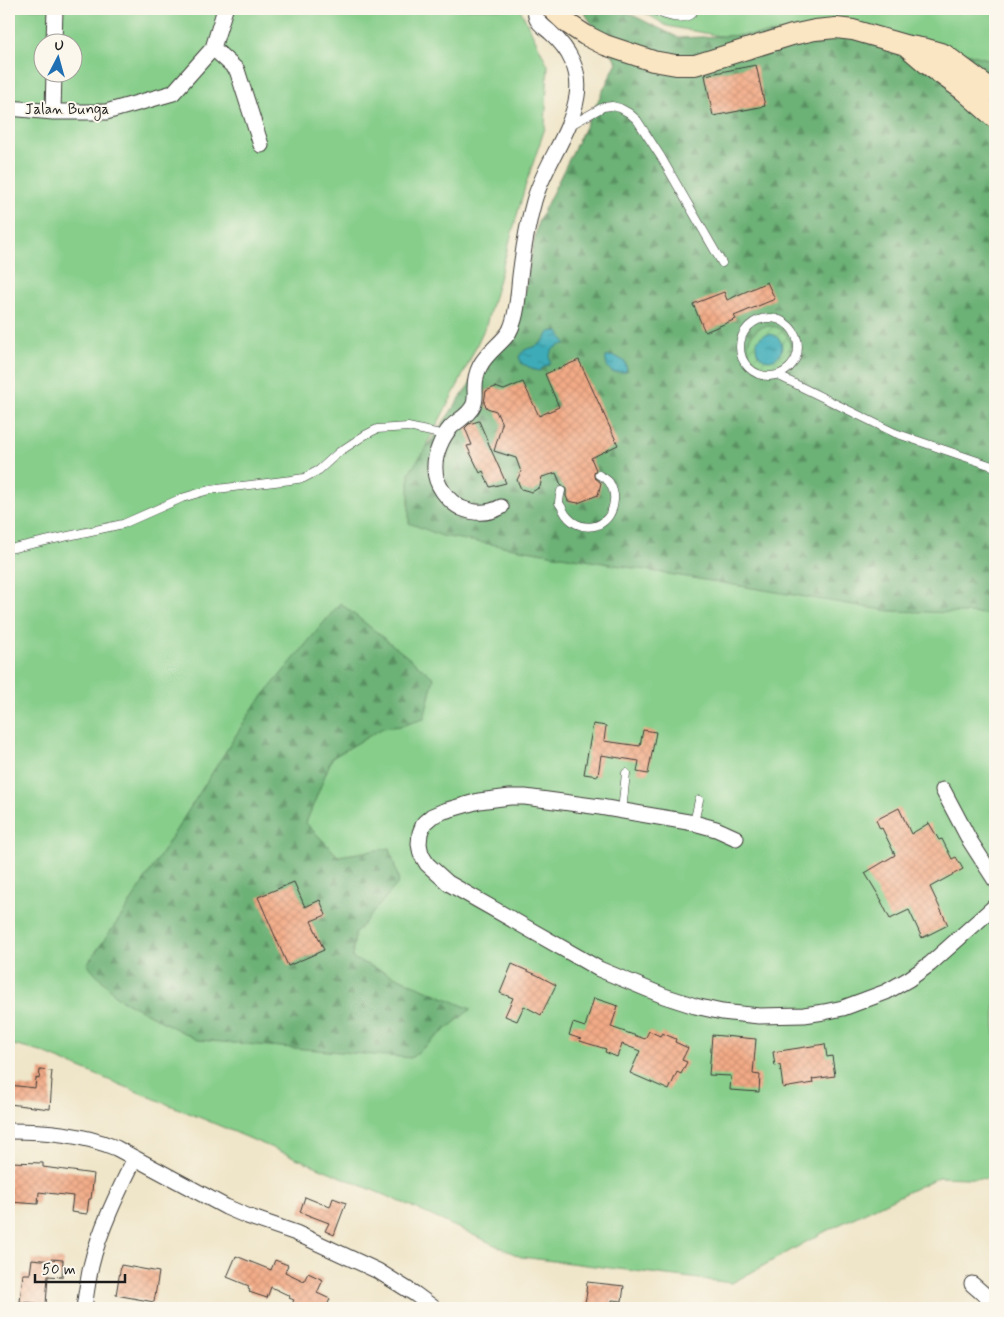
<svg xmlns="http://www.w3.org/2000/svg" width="1004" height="1317" font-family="Mynerve,sans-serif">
	<defs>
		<pattern id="forest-firs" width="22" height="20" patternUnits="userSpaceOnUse" patternTransform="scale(1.25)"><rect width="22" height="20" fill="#6cb176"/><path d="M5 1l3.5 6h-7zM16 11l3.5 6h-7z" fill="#588f60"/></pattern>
		<pattern id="garden-furrows" width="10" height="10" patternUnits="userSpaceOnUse" patternTransform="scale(1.25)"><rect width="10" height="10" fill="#86ce8a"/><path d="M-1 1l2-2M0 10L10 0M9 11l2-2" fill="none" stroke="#73b076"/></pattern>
		<pattern id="water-ripples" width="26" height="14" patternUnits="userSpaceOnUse" patternTransform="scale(1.25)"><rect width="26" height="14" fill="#3cacb8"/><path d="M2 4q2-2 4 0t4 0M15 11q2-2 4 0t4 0" fill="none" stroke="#328b95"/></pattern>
		<pattern id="building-cross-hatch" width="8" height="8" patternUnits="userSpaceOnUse" patternTransform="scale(1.25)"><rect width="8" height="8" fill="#f2aa86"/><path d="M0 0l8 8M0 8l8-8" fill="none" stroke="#cf9273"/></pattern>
	</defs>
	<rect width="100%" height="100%" fill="#fbf7ec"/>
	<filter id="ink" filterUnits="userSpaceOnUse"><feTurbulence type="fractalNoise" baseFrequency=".02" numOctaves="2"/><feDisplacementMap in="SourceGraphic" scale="10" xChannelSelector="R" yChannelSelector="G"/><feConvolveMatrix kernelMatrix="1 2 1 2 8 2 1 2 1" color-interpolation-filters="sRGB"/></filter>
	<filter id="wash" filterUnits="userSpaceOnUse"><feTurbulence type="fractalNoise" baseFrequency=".0096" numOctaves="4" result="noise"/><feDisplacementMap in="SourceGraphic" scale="20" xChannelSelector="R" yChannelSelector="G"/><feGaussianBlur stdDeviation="1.12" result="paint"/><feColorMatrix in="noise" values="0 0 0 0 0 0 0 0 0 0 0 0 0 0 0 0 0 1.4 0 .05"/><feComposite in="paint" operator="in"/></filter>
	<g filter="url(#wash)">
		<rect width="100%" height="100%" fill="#efe5c8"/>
		<path fill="#86ce8a" stroke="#517553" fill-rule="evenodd" d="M9,9h511l28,56 -3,63 -20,59 -39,138 -26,56 -33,63 -5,30 573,77v628l-56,-2 -113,54 -94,52 -211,-26 -113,-52 -207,-87 -160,-66 -32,-8zM42,42h30v30h-30z
			M639,9h356v101l-254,-70 -74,-14z"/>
		<path fill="url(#forest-firs)" stroke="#446649" d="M582,9h38l59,29 196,-9 113,30 7,6v549l-106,-3 -447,-75 -33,-13v-50l112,-165 17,-86 79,-160z
			M340,603l94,75 -10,41 -23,7 -18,2 -51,30 -26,65 32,33 52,-8 9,34 -44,52 -3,24 119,51 -60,49 -214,-18 -79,-42 -31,-34 40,-56 126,-200z"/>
		<path fill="url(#garden-furrows)" stroke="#517553" d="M748 347a21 21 0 1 1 42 0a21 21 0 1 1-42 0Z"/>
		<path fill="url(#water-ripples)" stroke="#2c646a" d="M556,331l4,2 6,11c-9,1 -18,6 -16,17h1l-2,4 -5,2 -5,4c-7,-1 -11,-6 -17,-7l-3,-7c6,-12 14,-7 22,-14 4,-3 6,-7 8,-11z
			M756 347a13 13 0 1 1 26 0a13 13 0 1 1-26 0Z
			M610,356l7,1 8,5 2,7 -2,3h-13c-4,-4 -7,-8 -6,-15z"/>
		<g id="blocks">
			<path fill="url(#building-cross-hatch)" d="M756,65l9,41 -52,10 -8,-41z
				M767,282l8,17 -41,17 2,3 -31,13 -12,-28 31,-12 3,8z
				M579,360l39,85 -27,13 5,12 -2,2v5l7,6 -3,12 -20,8 -10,-2 -2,-5v-7l-5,-4 -5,-12 -14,4 -2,10 -8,5 -11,-3 -4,-9 4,-8 -5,-14 -22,-7 8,-27 -6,-13 -9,-3 -3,-5 2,-12 9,-4 9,3 19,-8 16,34 20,-9 -14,-33z
				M479,421l14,33 13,29 -16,4 -7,-16 -3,2 -13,-27 5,-1 -7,-17 4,-4z
				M593,724l13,2 -2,15 36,5 3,-16 13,2 -8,42 -11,-2 2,-11 -38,-6 -3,21 -14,-2z
				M899,808l12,26 18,-11 10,17 3,-1 10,20 4,-2 7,12 -33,18 18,38 -26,13 -13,-28 -19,9 -9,-18h1l-17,-28 30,-18 -13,-27 -2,1 -4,-9z
				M294,882l11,25 15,-7 6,15 -15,6 13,29 -36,16 -30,-69z
				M512,964l25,11 19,10 -15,30 -17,-9 -7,15 -12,-5 8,-18 -13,-5z
				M594,998l24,8 -7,21 34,12 4,-8 11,5 2,-3 14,6 -1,3 13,6 -6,12 5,2 -6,12 -4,-2 -8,18 -39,-17 10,-22 -18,-7 -5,13 -12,-5 1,-3 -26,-8 1,-2 -12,-4 4,-12 12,4z
				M712,1035l44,4 -3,35 7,1 -1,17 -29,-2 1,-14 -22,-1z
				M825,1044l2,13 5,-1 3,20 -23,3 1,4 -30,5 -3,-23 -5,1 -2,-14z
				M40,1070l12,1 -1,9h1l-2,29 -41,-5v-19l26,3 1,-10 3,1z
				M9,1162l34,1v4l51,7 -3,25h-2l-2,15 -16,-2 2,-16 -34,-4 -1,12 -29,-2z
				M305,1197l25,10 3,-9 13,5 -12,32 -9,-4 4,-8 -29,-11z
				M236,1256l35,14 4,-10 13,5 -3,7 19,9 4,-8 15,7 -6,13 13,6 -4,9h-36l4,-8 -5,-2 1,-2 -19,-9 -4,11 -18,-6 1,-2 -2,-1 1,-3 -22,-9z
				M32,1259l19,2v-2l12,1 -1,17 -14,-1 -2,28 -26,-2 3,-28h7z
				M121,1265l38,7 -5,30 -38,-7z
				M587,1282l37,4 -2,15 -10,-1v8h-28l3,-16h-1z"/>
		</g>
	</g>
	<g filter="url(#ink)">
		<use href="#blocks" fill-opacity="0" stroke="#3c3a36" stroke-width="1"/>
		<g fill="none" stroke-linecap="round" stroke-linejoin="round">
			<defs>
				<path id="lane" d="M651,9c12,6 36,16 44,0
					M569,126l34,-19 9,-1 8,2 9,5 8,7 24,37 61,106
					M740 347a29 29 0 1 1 58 0a29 29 0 1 1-58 0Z
					M777,375l118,58 100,34
					M561,491c-1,4 -2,9 -2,12 1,2 3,4 4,7 13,26 49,21 51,-10 1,-5 -2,-14 -5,-18 -2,-3 -7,-5 -10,-7
					M9,549l114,-25 59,-26 27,-8 82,-10 13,-2 15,-8 20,-18 26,-17 12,-6 31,-2 37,8
					M622,811l4,-38
					M694,823l5,-23"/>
				<path id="street" d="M54,42l1,-33
					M213,48l24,22 24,75
					M9,108l44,4h53l67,-19 40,-45 12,-39
					M53,112l1,-40
					M501,507c-13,7 -26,7 -40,1 -13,-7 -26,-23 -26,-39 -1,-14 7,-32 16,-42 7,-7 17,-11 22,-21 3,-5 2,-12 2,-18 0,-8 2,-16 5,-22 7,-15 27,-26 31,-38 7,-16 7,-35 9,-52 3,-25 7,-50 14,-75 10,-36 37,-67 43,-105 4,-25 -8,-47 -26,-63 -5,-5 -14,-10 -15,-17 -1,-1 0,-6 1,-7
					M943,790l27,51 25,39
					M736,838l-20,-9 -22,-6 -94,-16 -75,-10h-15l-31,4 -35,10 -12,5 -8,7 -4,10 -1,11 2,10 6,10 21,19 151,86 65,27 31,10 27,6 37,4 45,-1 20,-3 19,-4 43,-16 23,-13 21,-15 65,-58
					M9,1131c37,0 73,3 107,17l110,59 21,9 49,17 82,38 37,23 19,14
					M972,1284l23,20
					M84,1308c2,-14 4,-28 7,-42 8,-35 28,-76 44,-108"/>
				<path id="secondary" d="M552,9l15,14 18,12 20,10 48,16 23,4h19l97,-30 23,-5 21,-2 17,2 52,15 22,4 17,5 51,38
					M905,45l22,19 36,26 32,28"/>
			</defs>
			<use href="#lane" stroke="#3c3a36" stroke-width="9"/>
			<use href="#street" stroke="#3c3a36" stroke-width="17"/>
			<use href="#secondary" stroke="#3c3a36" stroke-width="22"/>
			<use href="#lane" stroke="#fff" stroke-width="8"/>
			<use href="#street" stroke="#fff" stroke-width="15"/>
			<use href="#secondary" stroke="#fbe6c3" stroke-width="20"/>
		</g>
	</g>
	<g text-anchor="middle" stroke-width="4" stroke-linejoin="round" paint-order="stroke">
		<g font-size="15" fill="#1c1c1c" stroke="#fbf7ec">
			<text x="67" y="114">Jalan Bunga</text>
		</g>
	</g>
	<rect width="1004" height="1317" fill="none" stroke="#fbf7ec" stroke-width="30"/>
	<g transform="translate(58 58) rotate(6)"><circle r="24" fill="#fbf7ec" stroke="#a29f99"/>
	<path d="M0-4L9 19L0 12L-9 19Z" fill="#1f6fb2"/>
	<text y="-8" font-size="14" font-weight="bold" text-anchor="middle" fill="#1c1c1c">U</text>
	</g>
	<path d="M35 1274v8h90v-8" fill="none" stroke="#1c1c1c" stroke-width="2.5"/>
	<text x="42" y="1274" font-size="15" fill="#1c1c1c" stroke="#fbf7ec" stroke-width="4" paint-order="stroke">50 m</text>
</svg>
